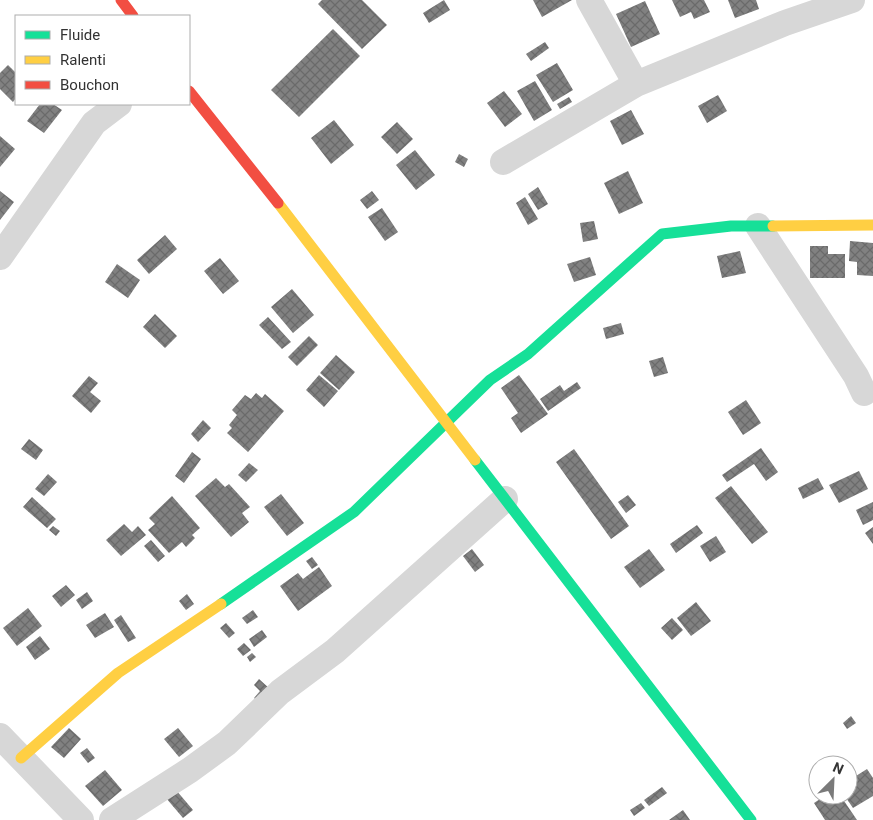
<svg xmlns="http://www.w3.org/2000/svg" width="873" height="820" font-family="Roboto,sans-serif">
	<defs>
		<pattern id="building-cross-hatch" width="8" height="8" patternUnits="userSpaceOnUse" patternTransform="scale(1.25)"><rect width="8" height="8" fill="#818181"/><path d="M0 0l8 8M0 8l8-8" fill="none" stroke="#6a6a6a"/></pattern>
	</defs>
	<rect width="100%" height="100%" fill="#fff"/>
	<path fill="url(#building-cross-hatch)" d="M322,0h40l25,25 -25,24 -44,-45z
		M444,0l6,10 -21,13 -6,-10z
		M533,0h39l-30,17z
		M672,0h32l6,12 -16,7 -3,-7 -11,5z
		M728,0h28l3,9 -24,9z
		M645,1l15,33 -29,13 -15,-33z
		M333,29l27,27 -61,61 -28,-27z
		M545,42l4,6 -18,13 -5,-7z
		M557,63l16,27 -20,12 -17,-27z
		M8,65l8,8v25l-3,4 -13,-13v-16z
		M535,81l17,29 -18,11 -17,-30z
		M504,91l18,23 -17,13 -18,-24z
		M718,95l9,16 -20,12 -9,-17z
		M569,97l3,5 -12,7 -3,-5z
		M40,104h13l9,6 -18,23 -17,-12z
		M631,110l13,24 -22,11 -12,-24z
		M334,120l20,25 -23,19 -20,-26z
		M397,122l16,17 -16,15 -16,-17z
		M0,136l15,13 -15,18z
		M415,150l20,25 -19,15 -20,-25z
		M459,154l9,5 -4,8 -9,-5z
		M628,171l15,32 -24,11 -15,-31z
		M538,187l10,17 -10,6 -10,-16z
		M0,191l14,11 -14,18z
		M372,191l7,9 -12,9 -7,-9z
		M525,197l13,22 -10,6 -12,-22z
		M382,208l16,24 -13,9 -17,-24z
		M594,221l4,18 -15,3 -3,-19z
		M165,235l12,14 -28,25 -12,-14z
		M850,241l23,2v33l-16,-1v-13l-8,-1z
		M810,246h18v8h17v24h-35z
		M740,251l6,22 -24,5 -5,-22z
		M590,257l6,18 -22,7 -7,-18z
		M220,258l19,23 -16,13 -19,-23z
		M117,264l23,16 -12,18 -23,-16z
		M292,289l22,26 -21,18 -22,-26z
		M155,314l22,22 -12,12 -22,-21z
		M268,317l23,25 -9,7 -23,-24z
		M621,323l3,11 -18,5 -3,-11z
		M309,336l9,9 -21,21 -9,-9z
		M336,355l19,17 -16,18 -19,-17z
		M663,357l5,16 -14,4 -5,-16z
		M319,375l19,16 -14,16 -18,-17z
		M519,375l29,39 -27,19 -10,-15 7,-5 -17,-25z
		M89,376l9,7 -8,9 11,9 -10,12 -19,-17z
		M577,382l4,6 -33,23 -8,-12 20,-14 4,6z
		M256,393l6,5 3,-4 19,17 -36,41 -21,-19 5,-5 -3,-3 8,-10 -5,-5 13,-15 6,4z
		M746,400l15,23 -18,12 -15,-23z
		M203,420l8,8 -13,14 -7,-8z
		M29,439l14,11 -7,10 -15,-11z
		M761,448l17,24 -12,9 -12,-17 -27,18 -5,-7z
		M574,449l55,77 -18,13 -55,-77z
		M192,452l9,7 -17,24 -9,-7z
		M249,463l9,7 -12,12 -8,-7z
		M859,471l9,18 -29,14 -10,-18z
		M48,474l9,8 -13,14 -9,-7z
		M216,478l9,9 4,-3 21,23 -8,6 7,9 -18,15 -36,-41z
		M818,478l6,11 -21,10 -5,-11z
		M731,486l37,46 -16,12 -37,-46z
		M281,494l23,29 -17,13 -23,-29z
		M628,495l8,10 -10,8 -8,-11z
		M172,496l28,32 -8,7 3,3 -9,9 -4,-5 -13,11 -21,-23 7,-6 -6,-6z
		M32,497l24,22 -9,9 -24,-21z
		M873,502v18l-10,5 -7,-15z
		M124,524l8,8 6,-6 8,9 -25,21 -15,-16z
		M697,525l6,8 -27,20 -6,-9z
		M53,526l7,5 -4,5 -7,-6z
		M873,527v17l-8,-11z
		M716,536l10,16 -16,10 -10,-16z
		M151,540l14,16 -7,6 -14,-16z
		M472,549l12,16 -9,7 -12,-16z
		M649,549l16,21 -25,18 -16,-21z
		M312,557l6,8 -6,4 -6,-8z
		M319,567l13,19 -34,25 -18,-25 18,-13 5,6z
		M66,585l9,10 -14,12 -9,-11z
		M87,592l6,9 -11,8 -6,-9z
		M187,594l7,10 -8,6 -7,-9z
		M696,602l15,19 -20,15 -14,-18z
		M28,608l14,18 -25,20 -14,-18z
		M253,610l5,7 -11,7 -5,-6z
		M105,613l9,14 -19,11 -9,-13z
		M121,615l15,23 -8,4 -14,-22z
		M672,618l11,12 -11,10 -11,-12z
		M226,623l9,10 -6,5 -9,-10z
		M262,630l5,7 -13,10 -5,-8z
		M40,636l10,13 -15,11 -9,-13z
		M244,643l7,7 -8,6 -6,-7z
		M252,653l4,4 -6,5 -3,-5z
		M259,679l11,10 -11,14 -5,-5 6,-7 -6,-6z
		M851,716l5,7 -9,6 -4,-6z
		M69,728l12,11 -17,19 -13,-11z
		M178,728l15,18 -14,11 -15,-18z
		M87,748l8,10 -7,5 -8,-10z
		M867,769l6,9v18l-20,12 -9,-13h4v-14z
		M105,770l17,20 -19,16 -18,-20z
		M662,787l5,6 -18,13 -5,-6z
		M176,790l17,20 -10,8 -17,-20z
		M826,795h14l17,25h-32l-11,-17z
		M641,803l4,5 -11,8 -4,-6z
		M683,810l7,10h-21z"/>
	<g fill="none" stroke-linecap="round" stroke-linejoin="round">
		<path stroke="#d7d7d7" stroke-width="26" d="M589,0l47,84
			M503,162l133,-78 149,-61 67,-23
			M758,226l98,150 8,17
			M0,257l94,-134 25,-19
			M0,736l81,84
			M112,820l78,-50 37,-27 53,-51 55,-41 170,-152"/>
		<path stroke="#16e098" stroke-width="11" d="M475,460l276,360
			M221,604l133,-92 136,-132 38,-26 134,-120 69,-8h42"/>
		<path stroke="#ffcf43" stroke-width="11" d="M278,203l197,257
			M773,226l100,-1
			M21,758l97,-85 103,-69"/>
		<path stroke="#f24e42" stroke-width="11" d="M121,0l12,16
			M189,91l89,112"/>
	</g>
	<rect x="15" y="15" width="175" height="90" fill="#ffffff" stroke="#adadad"/>
	<rect x="25" y="31" width="25" height="8" fill="#16e098" stroke="#adadad"/>
	<text x="60" y="40" font-size="15" fill="#333333">Fluide</text>
	<rect x="25" y="56" width="25" height="8" fill="#ffcf43" stroke="#adadad"/>
	<text x="60" y="65" font-size="15" fill="#333333">Ralenti</text>
	<rect x="25" y="81" width="25" height="8" fill="#f24e42" stroke="#adadad"/>
	<text x="60" y="90" font-size="15" fill="#333333">Bouchon</text>
	<g transform="translate(833 780) rotate(24)"><circle r="24" fill="#ffffff" stroke="#adadad"/>
	<path d="M0-4L9 19L0 12L-9 19Z" fill="#7a7a7a"/>
	<text y="-8" font-size="14" font-weight="bold" text-anchor="middle" fill="#333333">N</text>
	</g>
</svg>
